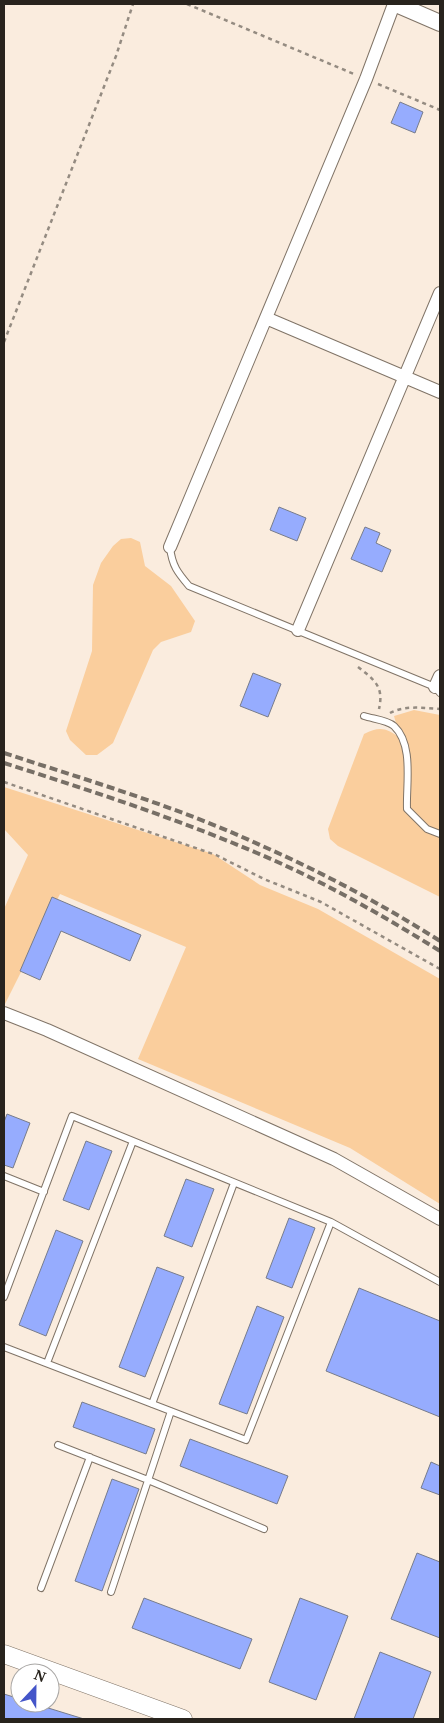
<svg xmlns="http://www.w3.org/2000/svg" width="444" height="1723" font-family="'Noto Serif',serif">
	<rect width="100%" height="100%" fill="#faecde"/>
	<path fill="#face9d" d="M131,538l9,4 5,24 26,20 24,35 -4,11 -30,10 -8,8 -40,93 -16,12h-11l-16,-15 -4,-9 26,-80 1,-66 8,-22 12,-17 8,-7z
		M414,710l26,5v182l-102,-51 -8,-7 -2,-10 36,-95c16,-8 22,-6 36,4l-6,-22z
		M4,787l209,67 47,31 58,24 122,70v225l-90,-56 -212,-89 48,-112 -126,-53 -55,110 -1,-1v-94l24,-54 -24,-26z"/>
	<path fill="#96acfe" stroke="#777c8b" d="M400,102l23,10 -8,21 -24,-10z
		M279,507l27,11 -9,23 -27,-11z
		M365,527l15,6 -4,10 15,7 -9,22 -31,-13z
		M253,673l28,11 -13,33 -28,-11z
		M52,897l89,38 -11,26 -69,-30 -21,49 -20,-9z
		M7,1114l23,9 -17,45 -9,-3v-43z
		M86,1141l26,10 -23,59 -26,-10z
		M186,1179l28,10 -22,58 -28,-11z
		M289,1218l26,10 -23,60 -26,-10z
		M56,1230l27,11 -37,95 -27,-11z
		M157,1267l27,10 -39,100 -26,-10z
		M359,1288l81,33v96l-114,-46z
		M257,1306l27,11 -37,97 -28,-10z
		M82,1402l73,27 -9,25 -73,-27z
		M190,1439l98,37 -11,28 -97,-38z
		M431,1462l9,4v29l-19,-7z
		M112,1479l27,10 -37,102 -27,-10z
		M417,1553l23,9v76l-49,-19z
		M144,1598l108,41 -12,30 -108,-41z
		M300,1598l48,18 -32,84 -47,-18z
		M380,1652l51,20 -18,47h-59z
		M4,1694l16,5v4h12l52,16h-80z"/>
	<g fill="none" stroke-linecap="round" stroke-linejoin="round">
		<defs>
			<path id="service" d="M170,547c2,19 8,26 19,39 82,33 164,68 246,101l5,6
				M364,716c9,3 23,4 30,10 20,19 12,58 13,83l20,20 13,5
				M4,1176l40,16
				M331,1222l109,60
				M4,1297l68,-181 259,106 -85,218 -242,-93
				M47,1363l86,-222
				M152,1404l82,-221
				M58,1445l90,35 116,49
				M41,1588l49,-131
				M111,1592l60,-181"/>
			<path id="minor" d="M266,318l174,74
				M170,547l196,-468 28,-75
				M298,630l142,-337
				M435,687l5,-11
				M4,1013l43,17 287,129 106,60"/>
			<path id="tertiary" d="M396,4l44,19"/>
			<path id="secondary" d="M4,1654l179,65"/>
		</defs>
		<use href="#service" stroke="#807467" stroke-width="8"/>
		<use href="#minor" stroke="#807467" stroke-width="14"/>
		<use href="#tertiary" stroke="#807467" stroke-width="18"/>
		<use href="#secondary" stroke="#807467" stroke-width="19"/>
		<path stroke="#948b81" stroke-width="2.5" stroke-dasharray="4 4" stroke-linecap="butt" d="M187,4l167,70
			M378,84l62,26
			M4,342l112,-286 17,-52
			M358,667c17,13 26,20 21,42
			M390,713c15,-8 33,-5 50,-4
			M4,782l212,73 48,24 57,23 119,67"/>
		<use href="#service" stroke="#fff" stroke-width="6"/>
		<use href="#minor" stroke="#fff" stroke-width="12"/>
		<use href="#tertiary" stroke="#fff" stroke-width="16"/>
		<use href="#secondary" stroke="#fff" stroke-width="18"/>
		<path stroke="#776f66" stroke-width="4" stroke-dasharray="8 4" stroke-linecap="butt" d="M4,753c86,28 174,54 256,92 62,27 123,60 180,96
			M4,763c85,27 171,55 253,90 64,27 125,62 183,98"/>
	</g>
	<rect width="444" height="1723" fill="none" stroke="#28231d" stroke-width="10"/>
	<g transform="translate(35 1688) rotate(22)"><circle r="24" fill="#ffffff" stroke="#a9a7a5"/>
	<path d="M0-4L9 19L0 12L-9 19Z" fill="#4455c9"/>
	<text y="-8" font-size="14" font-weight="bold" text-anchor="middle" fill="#28231d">N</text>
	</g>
</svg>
